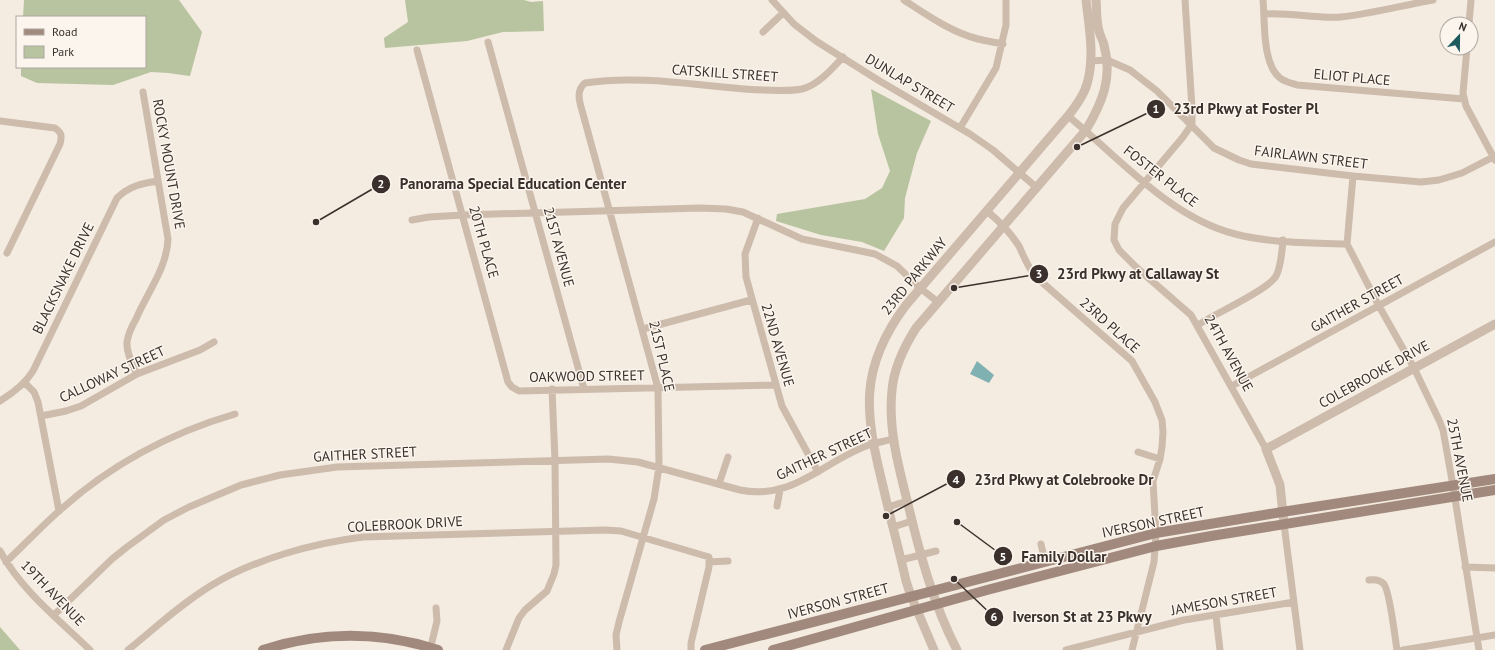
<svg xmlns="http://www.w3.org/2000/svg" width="1495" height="650" font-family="'PT Sans',sans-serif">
	<rect width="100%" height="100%" fill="#f4ebe1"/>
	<path fill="#b8c4a0" d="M24,0h155l23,32 -12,44 -22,-3 -17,-1 -38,13 -76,-2 -16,-7v-9h124v-50h-122z
		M405,0h119l7,2 12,-1 1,30 -41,1 -36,9 -82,7 -1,-10 24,-16z
		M871,89l60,32 -14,32 -12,45 -1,20 -20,33 -22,-9 -41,-7 -45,-14 1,-7 88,-15 17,-11 8,-17 -12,-37z
		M0,627l20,23h-20z"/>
	<path fill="#7fb0b2" d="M977,361l17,14 -5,8 -19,-9z"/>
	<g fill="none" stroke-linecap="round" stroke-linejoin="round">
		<path stroke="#cdbbac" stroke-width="7" d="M772,0l22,24 22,17 62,39 92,54 23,16 43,37
			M904,0c23,15 47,32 74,39 8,2 16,3 25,5
			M1185,0l7,108v16l-9,13 -60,71 -8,16 -1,16 5,10 18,18 54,47 75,134
			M1263,0c2,21 -1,64 17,78 5,4 11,5 17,7l167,14
			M1264,14c26,-2 52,5 77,3 30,-3 63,-12 92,-17
			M1469,24l2,-24
			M763,32l20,-19
			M488,42l96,347
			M1467,48l-4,45 3,13 29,54
			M417,50l91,332 4,5 7,4 256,-6
			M1090,61l17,-1 23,10 27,21 57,57 25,12 12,4 102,12 68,6 18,-2 23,-7 33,-17
			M1068,116c52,42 101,101 167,118 34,9 77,9 112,10
			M0,121l55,7c7,5 7,8 5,16l-53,109
			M960,128l36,-60 10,-43v-25
			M1353,176l-6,68 32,62 35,62 25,52 4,10 10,56 26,164
			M987,211c12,10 23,21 32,35 5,11 9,22 17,31l96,84 23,41 7,18 1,12 -1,15 -2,12 -7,22 3,52 -2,29 -22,88
			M758,218l-13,36 1,23 36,129 36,66
			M412,220l17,-3 34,-2 237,-7 26,1 17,3 59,27 73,15 22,12 23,22 18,14
			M1198,325c16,-11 70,-35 78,-49 5,-9 6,-24 7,-36
			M643,329l108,-29
			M137,374c-4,-9 -11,-21 -10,-32 1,-8 5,-16 9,-23 11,-26 31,-51 32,-80l-25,-147
			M25,383l9,9 4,10 21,109
			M1232,386l263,-144
			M0,401c13,-8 25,-17 33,-30l84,-173c12,-12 26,-15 41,-17
			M41,416l25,-5 15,-5 56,-32 63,-24 14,-8
			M1138,452l22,7
			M719,484l9,-27
			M777,506l3,-16
			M888,507l19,-6
			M1284,524l16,126
			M893,527l19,-6
			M1041,544l4,18
			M0,551c21,39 58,68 90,99
			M901,560l35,-9
			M6,562c18,-17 35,-35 53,-51 50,-45 111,-78 176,-97
			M709,562l19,-1
			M1465,567l30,1
			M1369,580c6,-1 11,0 15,4 6,8 11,54 13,66
			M54,615l58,-56 15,-12 37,-27 25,-13 52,-22 39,-10 57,-8 271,-8 30,3 102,28c55,11 85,-31 132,-46 7,-2 14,-3 21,-5
			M1216,616l4,34
			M128,650c27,-22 54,-47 84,-65 43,-26 102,-42 151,-48l242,-7 16,1 88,26v10l-18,76v7
			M430,650l7,-29 -1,-13
			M506,650l13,-32 6,-8 22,-19 7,-17 2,-9 -1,-105 -3,-71
			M617,650l-1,-15 3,-13 35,-123 5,-32 -1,-79 -75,-274c-3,-11 -8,-23 2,-31 53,-8 107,2 159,6 16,1 43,3 58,0 16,-4 30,-20 41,-32
			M1066,650l118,-30 110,-18
			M1403,650l92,-15"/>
		<path stroke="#cdbbac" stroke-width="9" d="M1284,524l-4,-39 -14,-36 229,-125
			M934,650l-23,-54 -5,-15c-7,-32 -16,-63 -23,-95 -18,-73 -25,-117 23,-181l162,-189c8,-10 16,-21 19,-32 8,-27 2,-57 -1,-84
			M957,650c-24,-46 -38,-99 -50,-150 -9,-35 -19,-73 -15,-110 2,-23 12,-43 24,-62l170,-198c16,-27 27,-52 18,-85 -1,-5 -4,-9 -5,-14 -3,-10 -2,-21 -3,-31"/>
		<path stroke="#a18a7d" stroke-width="10" d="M263,650c57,-19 118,-19 175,0
			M705,650l451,-117 126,-21 213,-33
			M773,650l214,-60 169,-44 55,-10 284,-46"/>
	</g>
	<g text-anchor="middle" stroke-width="3" stroke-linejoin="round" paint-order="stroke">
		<g font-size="14" fill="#3b302b" stroke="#fbf5ee">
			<text transform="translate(725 73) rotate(4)" y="5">CATSKILL STREET</text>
			<text transform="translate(1352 77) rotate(5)" y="5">ELIOT PLACE</text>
			<text transform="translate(910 83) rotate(31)" y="5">DUNLAP STREET</text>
			<text transform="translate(1311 157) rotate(7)" y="5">FAIRLAWN STREET</text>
			<text transform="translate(169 164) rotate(80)" y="5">ROCKY MOUNT DRIVE</text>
			<text transform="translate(1161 176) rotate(38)" y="5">FOSTER PLACE</text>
			<text transform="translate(484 242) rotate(74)" y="5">20TH PLACE</text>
			<text transform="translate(559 247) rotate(75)" y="5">21ST AVENUE</text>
			<text transform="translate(914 276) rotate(-51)" y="5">23RD PARKWAY</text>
			<text transform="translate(63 278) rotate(-64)" y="5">BLACKSNAKE DRIVE</text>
			<text transform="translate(1357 303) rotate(-29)" y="5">GAITHER STREET</text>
			<text transform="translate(1110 325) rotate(42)" y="5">23RD PLACE</text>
			<text transform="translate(778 345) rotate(74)" y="5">22ND AVENUE</text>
			<text transform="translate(1229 353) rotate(61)" y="5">24TH AVENUE</text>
			<text transform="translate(662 356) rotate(77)" y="5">21ST PLACE</text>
			<text transform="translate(112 374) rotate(-25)" y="5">CALLOWAY STREET</text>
			<text transform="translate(1374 374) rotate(-29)" y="5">COLEBROOKE DRIVE</text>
			<text transform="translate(587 376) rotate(-1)" y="5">OAKWOOD STREET</text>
			<text transform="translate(365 454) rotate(-3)" y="5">GAITHER STREET</text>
			<text transform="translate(824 454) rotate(-25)" y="5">GAITHER STREET</text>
			<text transform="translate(1460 460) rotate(79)" y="5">25TH AVENUE</text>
			<text transform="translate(1153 522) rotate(-12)" y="5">IVERSON STREET</text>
			<text transform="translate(405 524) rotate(-3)" y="5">COLEBROOK DRIVE</text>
			<text transform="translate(53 593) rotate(46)" y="5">19TH AVENUE</text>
			<text transform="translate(838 601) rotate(-15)" y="5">IVERSON STREET</text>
			<text transform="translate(1224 601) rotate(-10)" y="5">JAMESON STREET</text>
		</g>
	</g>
	<path fill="none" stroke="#3b302b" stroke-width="1.5" d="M1077 147L1156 109M316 222L381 184M954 288L1039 274M886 516L956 479M957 522L1003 556M954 579L994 617"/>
	<g fill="#3b302b" stroke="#fbf5ee" stroke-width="1.5">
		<circle cx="1077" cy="147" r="4"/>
		<circle cx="316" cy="222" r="4"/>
		<circle cx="954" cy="288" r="4"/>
		<circle cx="886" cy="516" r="4"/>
		<circle cx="957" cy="522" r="4"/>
		<circle cx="954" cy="579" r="4"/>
		<circle cx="1156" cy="109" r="10"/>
		<circle cx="381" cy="184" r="10"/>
		<circle cx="1039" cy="274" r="10"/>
		<circle cx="956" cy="479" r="10"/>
		<circle cx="1003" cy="556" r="10"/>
		<circle cx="994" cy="617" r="10"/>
	</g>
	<g font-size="12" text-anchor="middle" font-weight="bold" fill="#fff">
		<text x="1156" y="113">1</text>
		<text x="381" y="188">2</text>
		<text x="1039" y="278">3</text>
		<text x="956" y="484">4</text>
		<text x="1003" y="561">5</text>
		<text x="994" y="621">6</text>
	</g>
	<g font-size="15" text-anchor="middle" font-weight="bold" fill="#3b302b" stroke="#fbf5ee" stroke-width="3" stroke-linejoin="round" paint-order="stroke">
		<text x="1246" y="114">23rd Pkwy at Foster Pl</text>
		<text x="513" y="189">Panorama Special Education Center</text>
		<text x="1138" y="279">23rd Pkwy at Callaway St</text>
		<text x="1064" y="485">23rd Pkwy at Colebrooke Dr</text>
		<text x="1064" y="562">Family Dollar</text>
		<text x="1082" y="622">Iverson St at 23 Pkwy</text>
	</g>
	<rect x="16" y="16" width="130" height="52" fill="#fbf5ee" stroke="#aea6a0"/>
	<rect x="24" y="29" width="20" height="6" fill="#a18a7d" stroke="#aea6a0"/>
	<text x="52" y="36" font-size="12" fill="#3b302b">Road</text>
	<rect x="24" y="46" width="20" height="12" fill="#b8c4a0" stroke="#aea6a0"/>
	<text x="52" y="56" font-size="12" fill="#3b302b">Park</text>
	<g transform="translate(1459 36) rotate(22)"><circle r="19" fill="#fbf5ee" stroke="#aea6a0"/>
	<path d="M0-3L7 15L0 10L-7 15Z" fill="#1f5a5e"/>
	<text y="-6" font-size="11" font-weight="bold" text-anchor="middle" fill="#3b302b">N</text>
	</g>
</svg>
